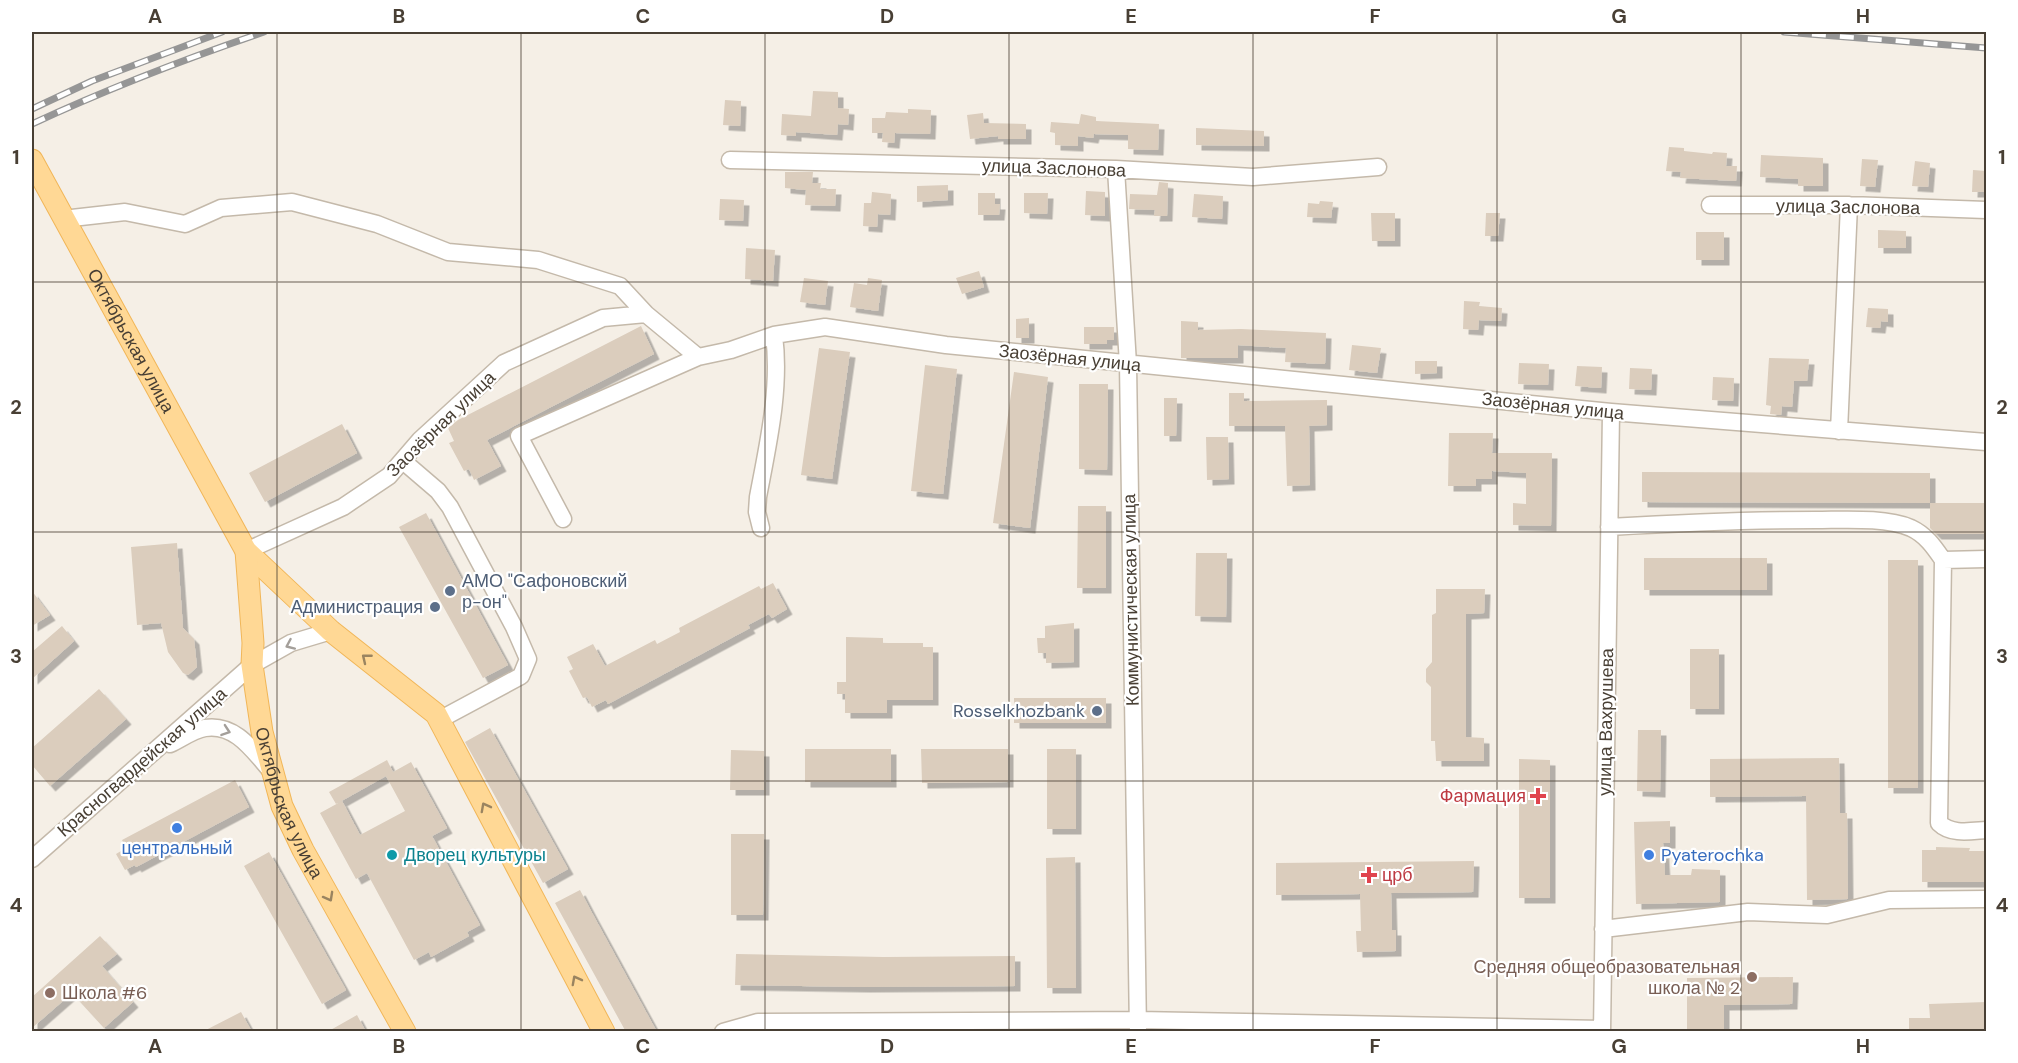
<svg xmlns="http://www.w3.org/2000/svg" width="2018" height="1063" font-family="'DM Sans',sans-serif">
	<defs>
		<filter id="shadow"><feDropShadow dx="5.5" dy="5.5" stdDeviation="0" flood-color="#0004"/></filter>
	</defs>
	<rect width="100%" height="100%" fill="#f5efe6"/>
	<path fill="#dbcdbd" filter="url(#shadow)" d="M813,91l25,1v16l11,1 -1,16 -10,-1 -1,11 -41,-3v4l-15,-1 1,-21 29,2z
		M725,100l16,1 -1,25 -17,-1z
		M908,109l23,1 -1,24 -35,-1 -1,10 -12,-1 1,-9h-11v-15h13l1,-6 22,1z
		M983,113l1,10 42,1v15h-28v-3l-28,3 -3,-24z
		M1081,114l15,3v4l63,3 -1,26 -30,-1v-14l-34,-1 -1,4 -15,-2v10l-23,-1v-12l-5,-1 1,-10 28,2z
		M1196,128l68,3v15l-68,-1z
		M1669,147l15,1v3l28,3 1,-2 14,1 -1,13h11l-1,15 -56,-3 1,-6 -15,-1z
		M1761,155l62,3v28h-25v-7l-38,-2z
		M1862,159l16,1 -3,27 -15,-1z
		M1915,161l15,2 -2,24 -16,-1z
		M1973,170l13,1v21h-14z
		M785,172h28l-1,11h9l-1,6h16l-1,17 -30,-1 1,-15 -21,-2z
		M1159,182l9,1 -1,33h-13l1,-6 -26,-1 1,-15 27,1z
		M948,185v15l-31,2v-16z
		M1086,191l19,1v24l-20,-1z
		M872,192l19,2 -1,21 -12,-1 -1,13 -14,-1 1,-23h7z
		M978,193h17v11h5l-1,11h-21z
		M1024,193h24l-1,21 -23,-1z
		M1194,194l29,2 -1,23 -30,-2z
		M720,199l24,1 -1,21 -24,-1z
		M1320,201l13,1 -2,16 -24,-1 1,-14 11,1z
		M1371,213h24v28h-23z
		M1486,213h14l-2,23h-13z
		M1878,230l28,1v17h-28z
		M1696,232h28v28h-28z
		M746,248l29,2 -2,31 -28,-2z
		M979,271l5,16 -22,7 -6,-16z
		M804,278l24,3 -3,24 -25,-3z
		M868,278l14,2 -4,31 -28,-4 4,-24 13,2z
		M1464,301l16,1 -1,4 23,2 -1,13 -22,-1 -1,10 -15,-1z
		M1868,308l20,1v13l-7,-1 -1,7 -14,-1z
		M1029,318v20h-13v-19z
		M1181,321l17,1v8l43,-1 85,4 -1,31 -40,-2 1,-14 -48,-3v13h-57z
		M641,326l13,28 -167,86 14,26 -27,14 -5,-11 -5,2 -15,-28 5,-2 -6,-13 10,-8z
		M1084,327h30v13h-7v4h-23z
		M1352,345l29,3 -4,25 -28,-3z
		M819,348l31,4 -18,127 -31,-4z
		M1769,358l40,1 -2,22h-13l-2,26 -10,-1 -1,9 -11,-1 1,-8 -5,-1z
		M1415,361h22v12l-22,1z
		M1519,363l30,1 -1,21 -30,-1z
		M925,365l32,4 -14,125 -32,-3z
		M1577,366l25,1 -1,21 -26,-2z
		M1630,368l22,1 -1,21 -22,-1z
		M1014,372l34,5 -18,151 -37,-5z
		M1713,377l21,1 -1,23 -21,-1z
		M1079,384h29l-1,86 -28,-1z
		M1229,393h15v8l83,-1v25l-18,1 1,59 -23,1 -2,-60h-56z
		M1164,398h13l-1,38h-12z
		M342,424l15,29 -92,49 -16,-29z
		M1449,433h44l-1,20h60l-1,73 -38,-1v-22l13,1v-31l-34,-2v8h-16v7h-28z
		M1206,437h22l1,42 -22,1z
		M1642,472l288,1v30l-288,-1z
		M1930,503h56v31h-50l-6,-6z
		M1078,506h28v82h-29z
		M426,513l82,152 -25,13 -84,-151z
		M177,543l6,85 11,11 3,28 -9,8 -5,-2 -15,-21 -7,-29 -24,2 -6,-78z
		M1196,553h31l-1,64 -31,-1z
		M1644,558h123v32h-123z
		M1888,560h30v228h-30z
		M773,583l14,26 -15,9 -3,-4 -21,11 2,3 -142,76 -2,-4 -14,7 -5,-10 -4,1 -14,-27 4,-2 -6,-12 26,-13 12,22 50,-26 2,4 23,-12 -1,-4 80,-42 2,3z
		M1436,589h49l-1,24 -18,1v123l18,1v23h-48l-1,-20h-4v-54l-5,-5v-13l6,-7v-47l4,-2z
		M32,591l18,24 -18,11z
		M1074,623v39l-28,1v-10h-8l-1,-15h8v-12z
		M62,626l12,15 -42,38v-27z
		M846,637l37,1v5h40v4h10v53h-46v13h-42v-19h-8v-12h9z
		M1690,649h29v60h-29z
		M99,689l27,30 -76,67 -18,-21v-17z
		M1014,698h92v25h-92z
		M490,728l78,141 -25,14 -78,-141z
		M1638,730h23l-1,62 -23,-1z
		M805,749h86v33h-86z
		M921,749h87v33l-86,1z
		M1047,749h29v80h-29z
		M731,750l33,1v39h-34z
		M1839,758l1,55h7l1,86 -41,1 -1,-104 -96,1v-38z
		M1519,759l31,1v138h-31z
		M387,760l6,12 18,-10 36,66 -15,8 48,89 -13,7 2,4 -38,21 -2,-5 -15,8 -47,-87 -11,6 -36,-66 22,-12 18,34 45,-24 -19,-35 -50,28 -7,-12z
		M235,780l14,27 -113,60 -1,-2 -10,5 -9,-16 10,-6 -4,-8z
		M1670,821v22h-7l2,32h26l1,-6 28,1v32l-84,2 -2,-82z
		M731,834h33l-1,81h-32z
		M1936,847l34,1 -1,3h17v31h-64v-32h14z
		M269,852l77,138 -24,14 -78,-138z
		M1075,857l1,131h-29l-1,-130z
		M1474,861l-1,31 -82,1 1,37h4v21l-39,1 -1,-21h5l-1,-37 -84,1v-32z
		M580,890l11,21 66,121h-31l-71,-129z
		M100,936l17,18 -15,12 31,36 -29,26 -32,-35 -40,35v-31z
		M736,954l148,3 131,-1v30l-151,1 -129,-2z
		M1793,977l-1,27 -68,1v27h-37v-54z
		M1986,1002v30h-77v-14h21l-1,-14z
		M241,1012l11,20h-50z
		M357,1015l9,17h-39l23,-13z"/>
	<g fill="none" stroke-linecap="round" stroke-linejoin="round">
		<defs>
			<path id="minor" d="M730,160l386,9 137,8 125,-10
				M1116,169l12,195 10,668
				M1710,205h139l137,5
				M63,219l62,-7 60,12 36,-16 71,-6 85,22 71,28 90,8 82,26 26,28
				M1839,431l10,-226
				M403,461l35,30 12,16 64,120 14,32 -7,17 -82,44
				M563,519l-44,-83 179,-79
				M1609,527c69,-4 138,-7 207,-7 28,0 69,-3 95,8 15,7 23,19 32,32l-4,263c12,12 32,8 47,7
				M761,528l-4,-16 1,-15c10,-53 23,-109 16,-162
				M246,551l97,-44 46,-31 31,-36 84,-77 99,-45 43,-4 52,43 33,-7 43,-15 51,-8 121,18 665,67 375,30
				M1943,560l43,-1
				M170,744c11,-5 23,-14 35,-16 31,-5 49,24 67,44
				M32,859l220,-194 39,-22 40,-12
				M1603,929l145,-17 79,3 62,-15 97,-1
				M723,1032l35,-10 380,-2 464,9
				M1602,1032l9,-620"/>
			<g id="major">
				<path id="s1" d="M32,160l214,391 85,80 105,83 168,318"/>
				<path id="s2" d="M246,551l7,92 -1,22 10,67 20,74 21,44 102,182"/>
			</g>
		</defs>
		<use href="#minor" stroke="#c4b9aa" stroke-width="19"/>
		<use href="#major" stroke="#f1b658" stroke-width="23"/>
		<use href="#minor" stroke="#fff" stroke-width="16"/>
		<use href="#major" stroke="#ffd895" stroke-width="21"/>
		<defs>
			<path id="rail" d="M1784,32l202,16
				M32,109l60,-28 130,-49
				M32,124c75,-35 153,-65 232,-92"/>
		</defs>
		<use href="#rail" stroke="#969696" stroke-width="7"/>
		<use href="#rail" stroke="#fff" stroke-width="4.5" stroke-dasharray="14" stroke-linecap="butt"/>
	</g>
	<defs><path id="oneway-chevron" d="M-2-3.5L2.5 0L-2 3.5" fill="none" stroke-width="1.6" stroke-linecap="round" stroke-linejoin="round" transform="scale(1.5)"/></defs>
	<g stroke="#a49f9a">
		<use href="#oneway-chevron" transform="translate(290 645) rotate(156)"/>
		<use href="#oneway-chevron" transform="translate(226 731) rotate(19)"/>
	</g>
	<g stroke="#9a8460">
		<use href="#oneway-chevron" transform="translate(366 658) rotate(-141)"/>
		<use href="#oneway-chevron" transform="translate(485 807) rotate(-118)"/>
		<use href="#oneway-chevron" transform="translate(329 897) rotate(61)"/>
		<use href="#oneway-chevron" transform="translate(576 980) rotate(-118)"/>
	</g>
	<path fill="none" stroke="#483f34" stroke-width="1.5" stroke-opacity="0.55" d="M277,32v1000M521,32v1000M765,32v1000M1009,32v1000M1253,32v1000M1497,32v1000M1741,32v1000M32,282h1954M32,532h1954M32,781h1954"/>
	<g fill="#5c6f8a" stroke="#fff" stroke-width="2">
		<circle cx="450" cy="591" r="6"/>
		<circle cx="435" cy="607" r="6"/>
		<circle cx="1097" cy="711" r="6"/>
	</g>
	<g fill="#e0444e" stroke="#fff" stroke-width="2">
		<path d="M1535 787h6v6h6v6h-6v6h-6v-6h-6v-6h6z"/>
		<path d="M1366 866h6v6h6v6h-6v6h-6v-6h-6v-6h6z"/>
	</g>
	<g fill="#3f7fe0" stroke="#fff" stroke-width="2">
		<circle cx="177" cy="828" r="6"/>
		<circle cx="1649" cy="855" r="6"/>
	</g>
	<circle fill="#0f9aa8" stroke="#fff" stroke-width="2" cx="392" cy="855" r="6"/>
	<g fill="#8d6e63" stroke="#fff" stroke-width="2">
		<circle cx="1752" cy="977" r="6"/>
		<circle cx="50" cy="993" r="6"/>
	</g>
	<g text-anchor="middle" stroke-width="4.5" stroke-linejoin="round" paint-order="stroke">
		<g font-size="18" fill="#483f34" stroke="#fff">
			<text transform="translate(1054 168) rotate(2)" y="6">улица Заслонова</text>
			<text transform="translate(1848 207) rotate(1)" y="6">улица Заслонова</text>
			<text dy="6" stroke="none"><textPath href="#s1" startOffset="206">Октябрьская улица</textPath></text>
			<text transform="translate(1070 358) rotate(6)" y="6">Заозёрная улица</text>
			<text transform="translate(1553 406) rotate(6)" y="6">Заозёрная улица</text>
			<text transform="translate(441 424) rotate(-44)" y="6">Заозёрная улица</text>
			<text transform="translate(1131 600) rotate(-91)" y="6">Коммунистическая улица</text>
			<text transform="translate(1606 722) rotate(-89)" y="6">улица Вахрушева</text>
			<text transform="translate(142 762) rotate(-41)" y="6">Красногвардейская улица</text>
			<text dy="6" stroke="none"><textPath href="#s2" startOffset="258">Октябрьская улица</textPath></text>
		</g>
		<g font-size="18" fill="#4e5e75" stroke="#fff" text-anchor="end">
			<text x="462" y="587" text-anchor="start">АМО "Сафоновский<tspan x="462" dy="21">р-он"</tspan></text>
			<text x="423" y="613">Администрация</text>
			<text x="1085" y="717">Rosselkhozbank</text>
		</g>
		<g font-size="18" fill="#be3a42" stroke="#fff" text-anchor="end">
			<text x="1526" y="802">Фармация</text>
			<text x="1382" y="881" text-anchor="start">црб</text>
		</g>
		<g font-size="18" fill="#366cbe" stroke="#fff">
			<text x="177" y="854">центральный</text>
			<text x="1661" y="861" text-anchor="start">Pyaterochka</text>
		</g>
		<g font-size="18" fill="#0d838f" stroke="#fff" text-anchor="start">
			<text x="404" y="861">Дворец культуры</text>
		</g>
		<g font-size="18" fill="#785e54" stroke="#fff" text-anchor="end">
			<text x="1740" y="973">Средняя общеобразовательная<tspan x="1740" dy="21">школа № 2</tspan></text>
			<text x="62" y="999" text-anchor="start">Школа #6</text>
		</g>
	</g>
	<rect width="2018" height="1063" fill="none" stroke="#ffffff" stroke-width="66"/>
	<rect x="33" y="33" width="1952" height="997" fill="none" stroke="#483f34" stroke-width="2"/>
	<g font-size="20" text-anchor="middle" font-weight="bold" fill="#483f34">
		<text x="155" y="23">A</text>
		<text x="399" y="23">B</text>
		<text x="643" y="23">C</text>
		<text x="887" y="23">D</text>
		<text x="1131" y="23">E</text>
		<text x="1375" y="23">F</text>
		<text x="1619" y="23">G</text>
		<text x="1863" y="23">H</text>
		<text x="16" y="164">1</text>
		<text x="2002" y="164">1</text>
		<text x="16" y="414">2</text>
		<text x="2002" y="414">2</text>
		<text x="16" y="663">3</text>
		<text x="2002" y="663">3</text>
		<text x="16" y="912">4</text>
		<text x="2002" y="912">4</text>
		<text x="155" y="1053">A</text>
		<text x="399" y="1053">B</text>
		<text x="643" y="1053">C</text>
		<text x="887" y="1053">D</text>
		<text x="1131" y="1053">E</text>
		<text x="1375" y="1053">F</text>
		<text x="1619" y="1053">G</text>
		<text x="1863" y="1053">H</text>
	</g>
</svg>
